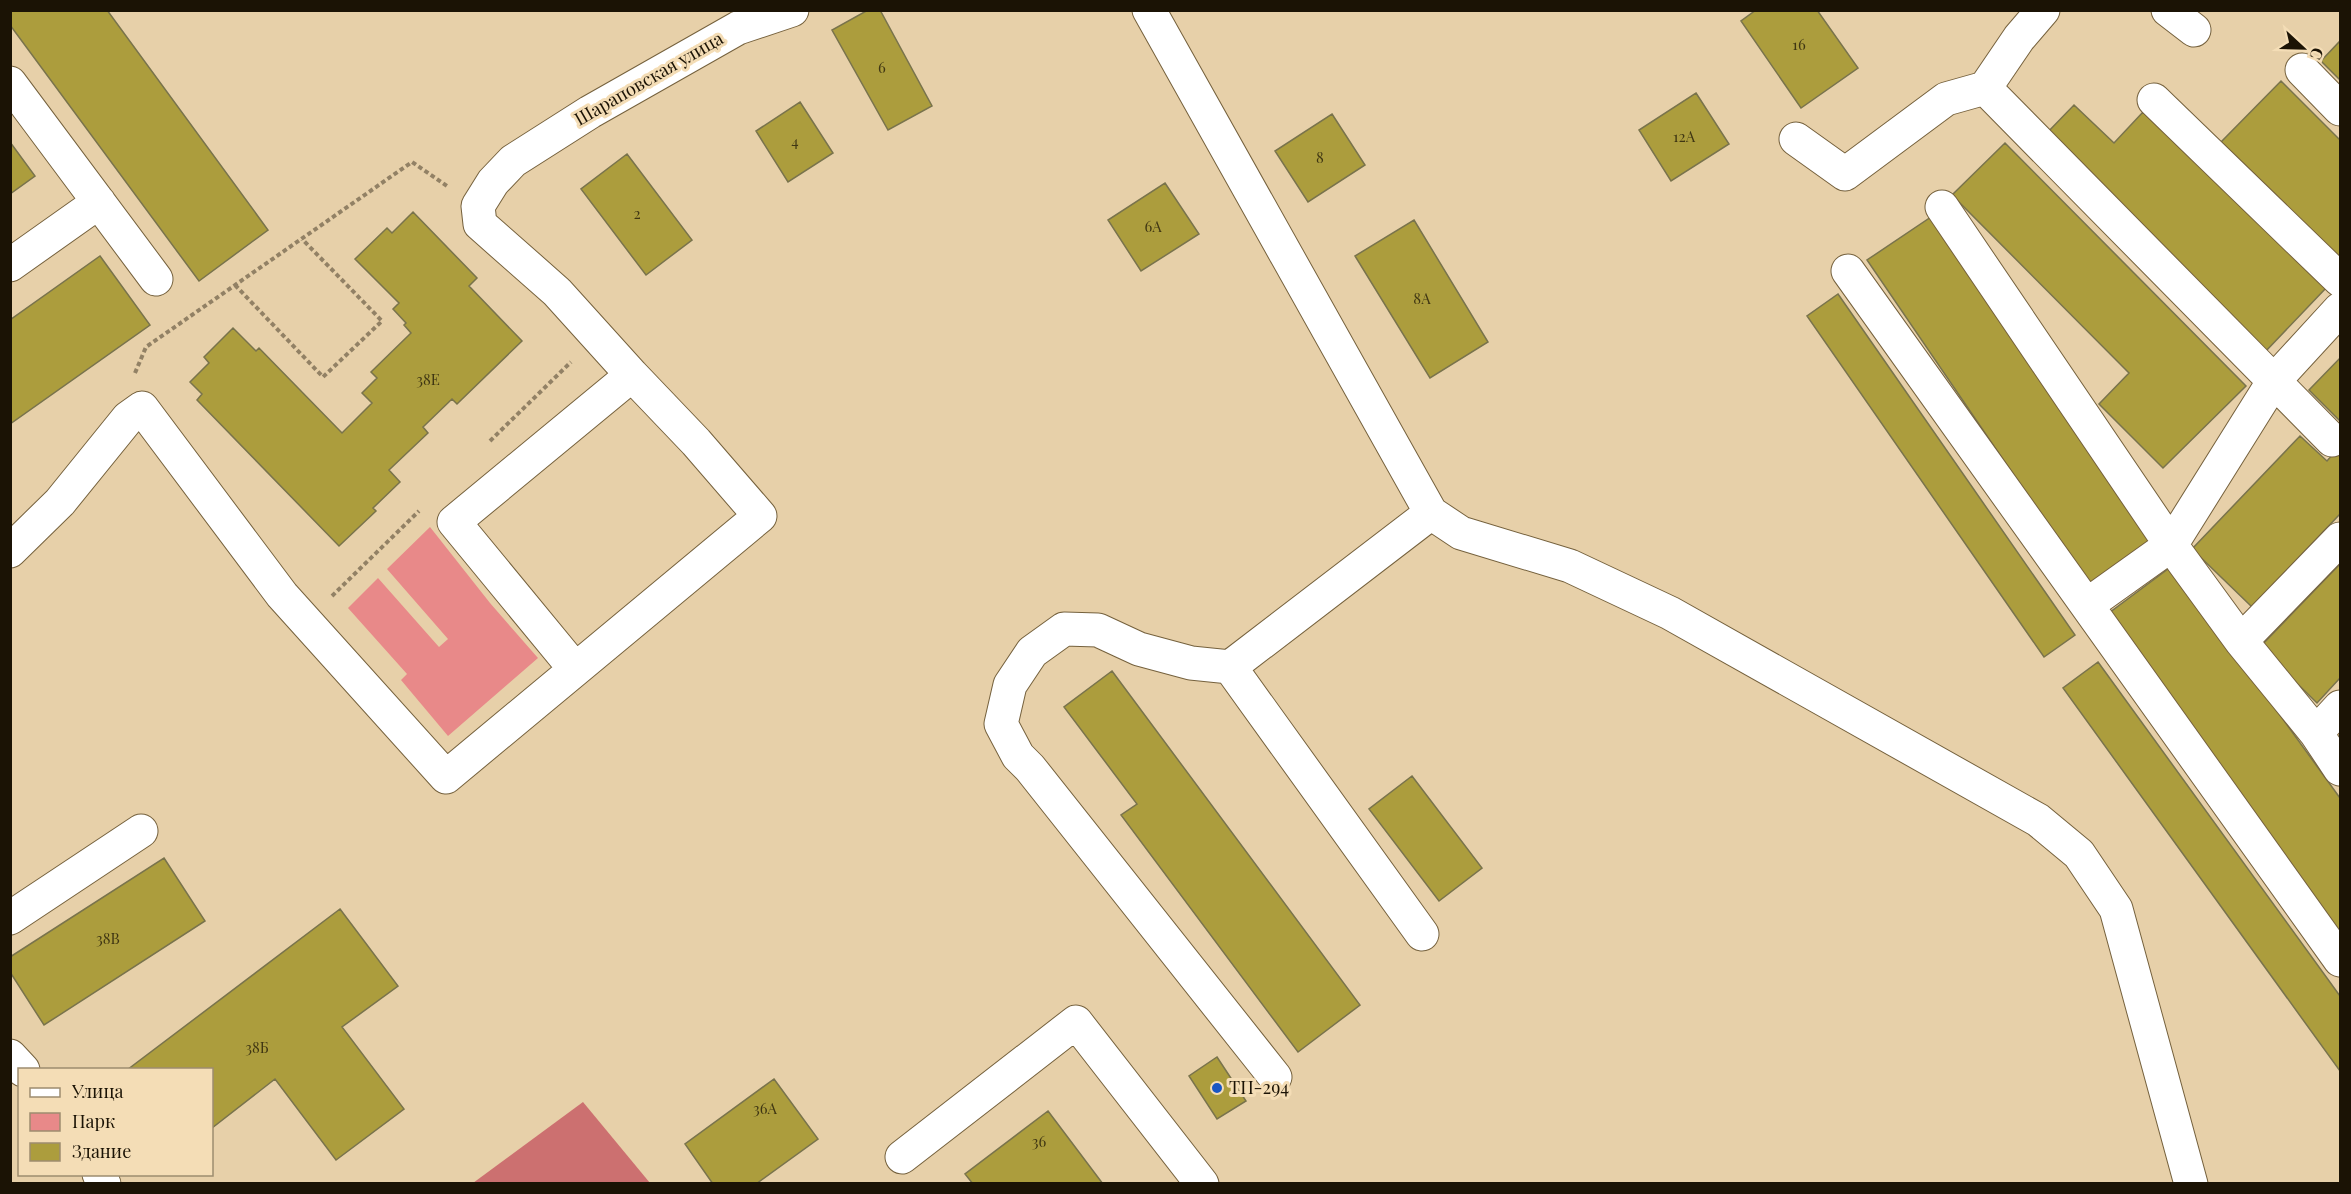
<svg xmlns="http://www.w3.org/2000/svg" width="2351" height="1194" font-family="'Playfair Display',serif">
	<rect width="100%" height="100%" fill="#e7d0a9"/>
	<path fill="#e88989" d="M430,527l60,76 48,55 -90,78 -47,-56 6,-6 -59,-66 30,-30 61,69 9,-8 -61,-70z"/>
	<path fill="#cc7070" d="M583,1102l67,81h-177z"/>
	<path fill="#ac9d3d" stroke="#79734c" stroke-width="1.5" d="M10,10h97l161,220 -69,51 -189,-256z
		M868,10h12l52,96 -44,24 -56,-100z
		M1756,10h61l41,58 -57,40 -60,-87z
		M2340,41v39l-19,-19z
		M2281,81l59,59v119l-119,-117z
		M1696,93l33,51 -58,37 -32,-51z
		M800,102l33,51 -45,29 -32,-51z
		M2074,105l40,38 29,-31 183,176 -60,63 -222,-215z
		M1332,114l33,51 -57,37 -33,-51z
		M10,142l25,34 -25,18z
		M2005,143l241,243 -83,82 -64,-64 30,-31 -177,-178z
		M627,154l65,86 -46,35 -65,-86z
		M1165,183l34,51 -58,37 -33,-51z
		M413,212l64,66 -8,8 53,55 -65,63 -5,-5 -29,28 5,6 -39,37 11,12 -27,26 3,3 -37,35 -142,-146 5,-6 -12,-12 19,-19 -5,-6 29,-29 23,23 3,-3 83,85 30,-30 -10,-10 15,-15 -6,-6 40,-39 -7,-8 2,-2 -13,-14 6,-6 -44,-44 32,-31 5,5z
		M1931,217l221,324 -64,43 -221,-324z
		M1414,220l74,122 -58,36 -75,-122z
		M100,256l50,69 -140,99v-104z
		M1838,294l237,341 -31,22 -237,-341z
		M2340,358v63l-31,-31z
		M2300,436l27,25 13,-15v68l-88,93 -60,-58z
		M2340,564v114l-23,25 -57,-56z
		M2172,566l168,232v134l-231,-319z
		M2098,662l242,334v75l-277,-383z
		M1112,671l248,334 -62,47 -177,-237 16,-11 -73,-97z
		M1412,776l70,92 -43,33 -70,-92z
		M164,858l41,63 -161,104 -34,-53v-15z
		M340,909l58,77 -56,41 62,82 -68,51 -61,-81 -63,49v-58h-85z
		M1217,1057l29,44 -29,18 -28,-43z
		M774,1079l44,60 -62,45h-43l-28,-40z
		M1048,1111l55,73h-130l-8,-10z"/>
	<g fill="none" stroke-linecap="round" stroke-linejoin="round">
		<defs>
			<path id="minor" d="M1149,10l282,503 30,20 109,33 100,47 368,207 41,34 37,55 75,275
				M2168,10l26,20
				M2302,70l38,39
				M10,83l146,196
				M1985,88l347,352
				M2154,100l186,180
				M1796,139l49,35 101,-75 39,-11 34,-50 24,-28
				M1942,207l229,338 70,96 75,92 24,36
				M10,265l89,-63
				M1848,271l492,689
				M10,551l50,-49 68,-84 14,-10 140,187 164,182 314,-261 -64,-74 -64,-67 -75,-83 -77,-68 -2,-18 15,-24 20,-21 77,-49 148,-84 54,-18
				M2087,605l84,-60 102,-163 67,-73
				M2241,641l99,-102
				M1230,667l192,267
				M575,669l-121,-147 178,-147
				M2316,733l24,-26
				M10,918l131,-87
				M10,1056l13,14
				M1275,1077l-245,-309 -12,-12 -17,-32 9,-39 22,-33 32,-23 34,1 41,19 52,14 39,4 201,-154
				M902,1157l174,-135 126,162
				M99,1174l5,10"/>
		</defs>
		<use href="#minor" stroke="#75613d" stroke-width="35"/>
		<path stroke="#928165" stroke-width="4" stroke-dasharray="4.5 3" stroke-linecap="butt" d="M235,285l88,92 59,-56 -80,-82
			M135,373l11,-26 266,-185 35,24
			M490,441l81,-79
			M332,596l87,-85"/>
		<use href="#minor" stroke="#fff" stroke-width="33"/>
	</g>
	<circle fill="#1957c3" stroke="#f4ddb6" stroke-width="2" cx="1217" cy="1088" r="6"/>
	<g text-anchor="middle" stroke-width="6" stroke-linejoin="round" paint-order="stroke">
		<g font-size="15" fill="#3f3613">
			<text x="1799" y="50">16</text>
			<text x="882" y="73">6</text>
			<text x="1684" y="142">12А</text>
			<text x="795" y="147">4</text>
			<text x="1320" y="163">8</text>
			<text x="637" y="219">2</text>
			<text x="1153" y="232">6А</text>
			<text x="1422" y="304">8А</text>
			<text x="428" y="385">38Е</text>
			<text x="108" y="944">38В</text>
			<text x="257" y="1053">38Б</text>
			<text x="765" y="1114">36А</text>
			<text x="1039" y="1147">36</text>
		</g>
		<g font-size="18" fill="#1b1305" stroke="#f4ddb6">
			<text transform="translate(649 79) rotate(-30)" y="6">Шараповская улица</text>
		</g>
		<g font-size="18" fill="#1b1305" stroke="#f4ddb6" text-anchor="start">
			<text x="1229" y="1094">ТП-294</text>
		</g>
	</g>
	<rect width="2351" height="1194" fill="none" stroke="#1b1305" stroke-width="24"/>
	<rect x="18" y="1068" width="195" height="108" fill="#f4ddb6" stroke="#9d8c6f" stroke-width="1.5"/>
	<rect x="30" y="1088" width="30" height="9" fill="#ffffff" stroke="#9d8c6f" stroke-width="1.5"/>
	<text x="72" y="1098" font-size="18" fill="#1b1305">Улица</text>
	<rect x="30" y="1113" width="30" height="18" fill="#e88989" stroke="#9d8c6f" stroke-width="1.5"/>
	<text x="72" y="1128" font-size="18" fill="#1b1305">Парк</text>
	<rect x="30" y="1143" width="30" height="18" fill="#ac9d3d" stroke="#9d8c6f" stroke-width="1.5"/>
	<text x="72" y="1158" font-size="18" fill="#1b1305">Здание</text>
	<g transform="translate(2303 48) rotate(112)" stroke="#f4ddb6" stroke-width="4.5" paint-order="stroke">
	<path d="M0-4.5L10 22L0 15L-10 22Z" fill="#1b1305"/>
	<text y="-9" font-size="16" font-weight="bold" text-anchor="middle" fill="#1b1305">С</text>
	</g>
</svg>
